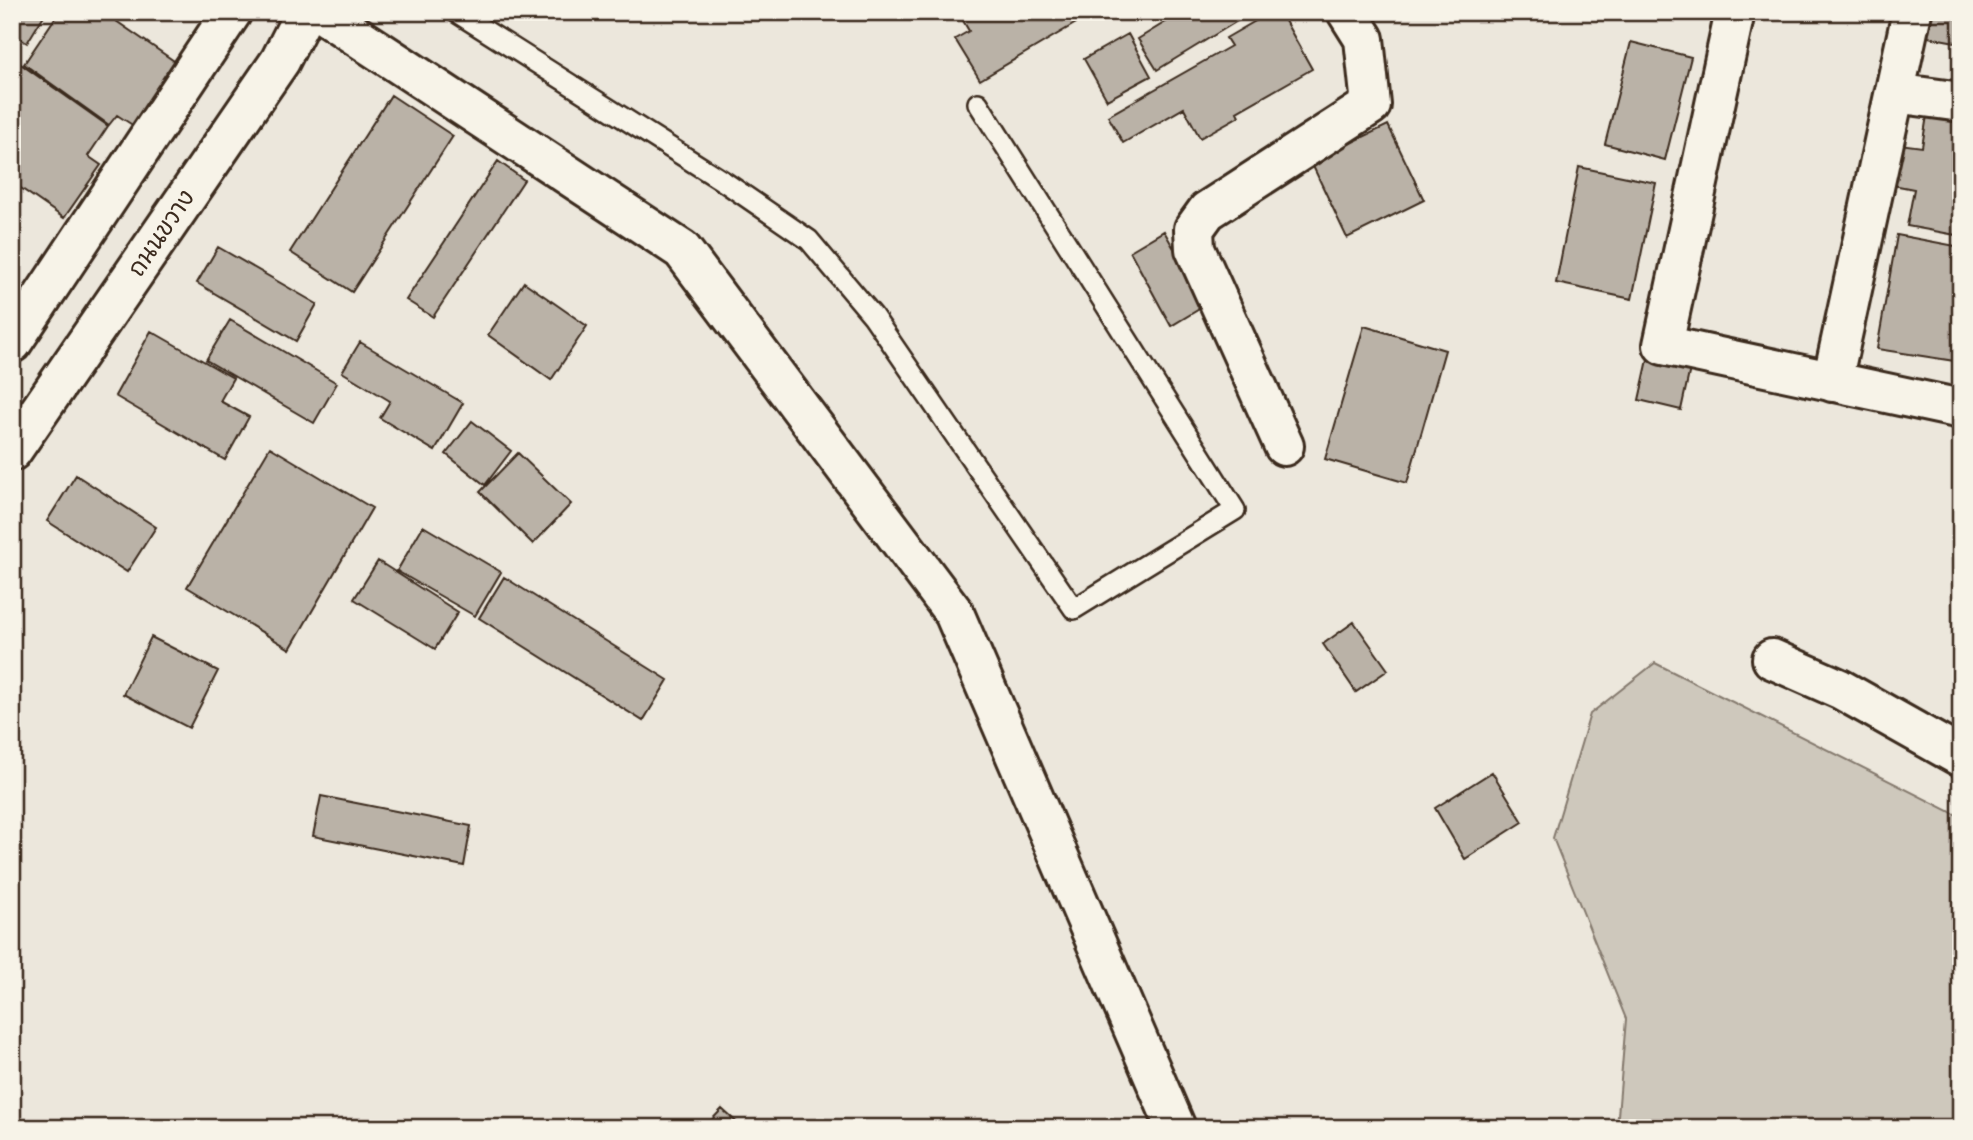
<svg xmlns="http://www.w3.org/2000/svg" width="1973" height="1140" font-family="Dekko,'Playpen Sans Thai',sans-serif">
	<rect width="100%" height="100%" fill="#ece7dc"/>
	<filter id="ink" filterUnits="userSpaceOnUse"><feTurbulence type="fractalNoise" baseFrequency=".0143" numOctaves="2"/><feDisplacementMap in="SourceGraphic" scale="14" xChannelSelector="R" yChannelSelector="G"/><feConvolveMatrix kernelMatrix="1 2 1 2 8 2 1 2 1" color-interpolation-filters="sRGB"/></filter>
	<g filter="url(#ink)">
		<path fill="#cec8bc" stroke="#84796d" stroke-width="2" d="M1655,663l306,154v311h-344l9,-109 -73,-181 37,-124z"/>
		<path fill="#bab2a7" stroke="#3b2a1e" stroke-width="2" d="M12,12h34l-19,31 -15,-9z
			M59,12h44l74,51 -43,63 -17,-11 -8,10 -85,-61z
			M958,12h121l4,7 -103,61 -25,-41 14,-8z
			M1182,12h70l-95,58 -19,-31z
			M1271,12h9l32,57 -75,43 2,4 -39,22 -16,-30 -61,35 -15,-27 123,-70 -5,-8z
			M1932,12h29v31l-33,-6z
			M1128,34l23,42 -44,24 -23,-41z
			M1631,42l60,15 -26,103 -60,-16z
			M12,58l96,68 -20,30 13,9 -37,53 -52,-36z
			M391,95l62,41 -101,156 -62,-40z
			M1928,109l33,6v121l-54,-10 7,-37 -21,-4 7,-41 22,3z
			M1388,125l36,75 -77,38 -36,-76z
			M498,161l26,19 -91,137 -27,-17z
			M1579,167l77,16 -24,116 -76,-16z
			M1164,231l42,74 -35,21 -41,-75z
			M1897,235l64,12v115l-84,-13z
			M218,247l99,57 -21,37 -99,-58z
			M524,282l63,44 -36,54 -63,-45z
			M230,320l107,63 -23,40 -108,-63z
			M1364,326l81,24 -38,133 -82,-24z
			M151,331l82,47 -13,23 29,16 -24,43 -110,-64z
			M360,342l103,61 -28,48 -55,-33 10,-17 -48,-29z
			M1649,355l42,9 -10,46 -42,-10z
			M472,421l39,30 -26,34 -39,-31z
			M270,447l102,61 -82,141 -103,-62z
			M518,453l53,51 -38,40 -53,-52z
			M76,475l80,52 -29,45 -80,-51z
			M423,526l78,46 -26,44 -78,-45z
			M378,561l80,51 -23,37 -81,-50z
			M504,577l164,103 -25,41 -164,-103z
			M1354,622l34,48 -32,22 -33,-48z
			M151,637l67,34 -29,57 -66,-34z
			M1492,772l31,50 -58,37 -30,-51z
			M321,796l150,30 -7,40 -151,-30z
			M722,1109l21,19h-39z"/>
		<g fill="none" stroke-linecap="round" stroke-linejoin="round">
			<defs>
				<path id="service" d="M456,12l270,171 83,57 64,76 201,293 161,-99 -257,-407"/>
				<path id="minor" d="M320,12l362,238 272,363 222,515
					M1735,12l-72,333 298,64
					M1895,93l66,9
					M1832,382l80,-370
					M1284,446l-89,-197 -1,-20 13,-18 164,-106 -7,-66 -17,-27
					M1772,659l68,30 121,68"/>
				<path id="secondary" d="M12,343l220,-331
					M12,451l268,-390 25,-49"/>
			</defs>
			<use href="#service" stroke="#3b2a1e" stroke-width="24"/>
			<use href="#minor" stroke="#3b2a1e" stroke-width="44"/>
			<use href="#secondary" stroke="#3b2a1e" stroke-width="44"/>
			<use href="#service" stroke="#f7f3e8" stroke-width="19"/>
			<use href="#minor" stroke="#f7f3e8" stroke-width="38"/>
			<use href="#secondary" stroke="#f7f3e8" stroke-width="38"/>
		</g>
	</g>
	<g text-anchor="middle" stroke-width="5" stroke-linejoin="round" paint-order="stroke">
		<g font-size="24" fill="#3b2a1e" stroke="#f7f3e8">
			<text transform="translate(161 233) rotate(-56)" y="8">ถนนขวาง</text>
		</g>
	</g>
	<rect width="1973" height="1140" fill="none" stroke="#f7f3e8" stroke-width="42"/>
	<rect x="21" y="21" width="1931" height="1098" fill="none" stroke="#3b2a1e" stroke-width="2.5" filter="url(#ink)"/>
</svg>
